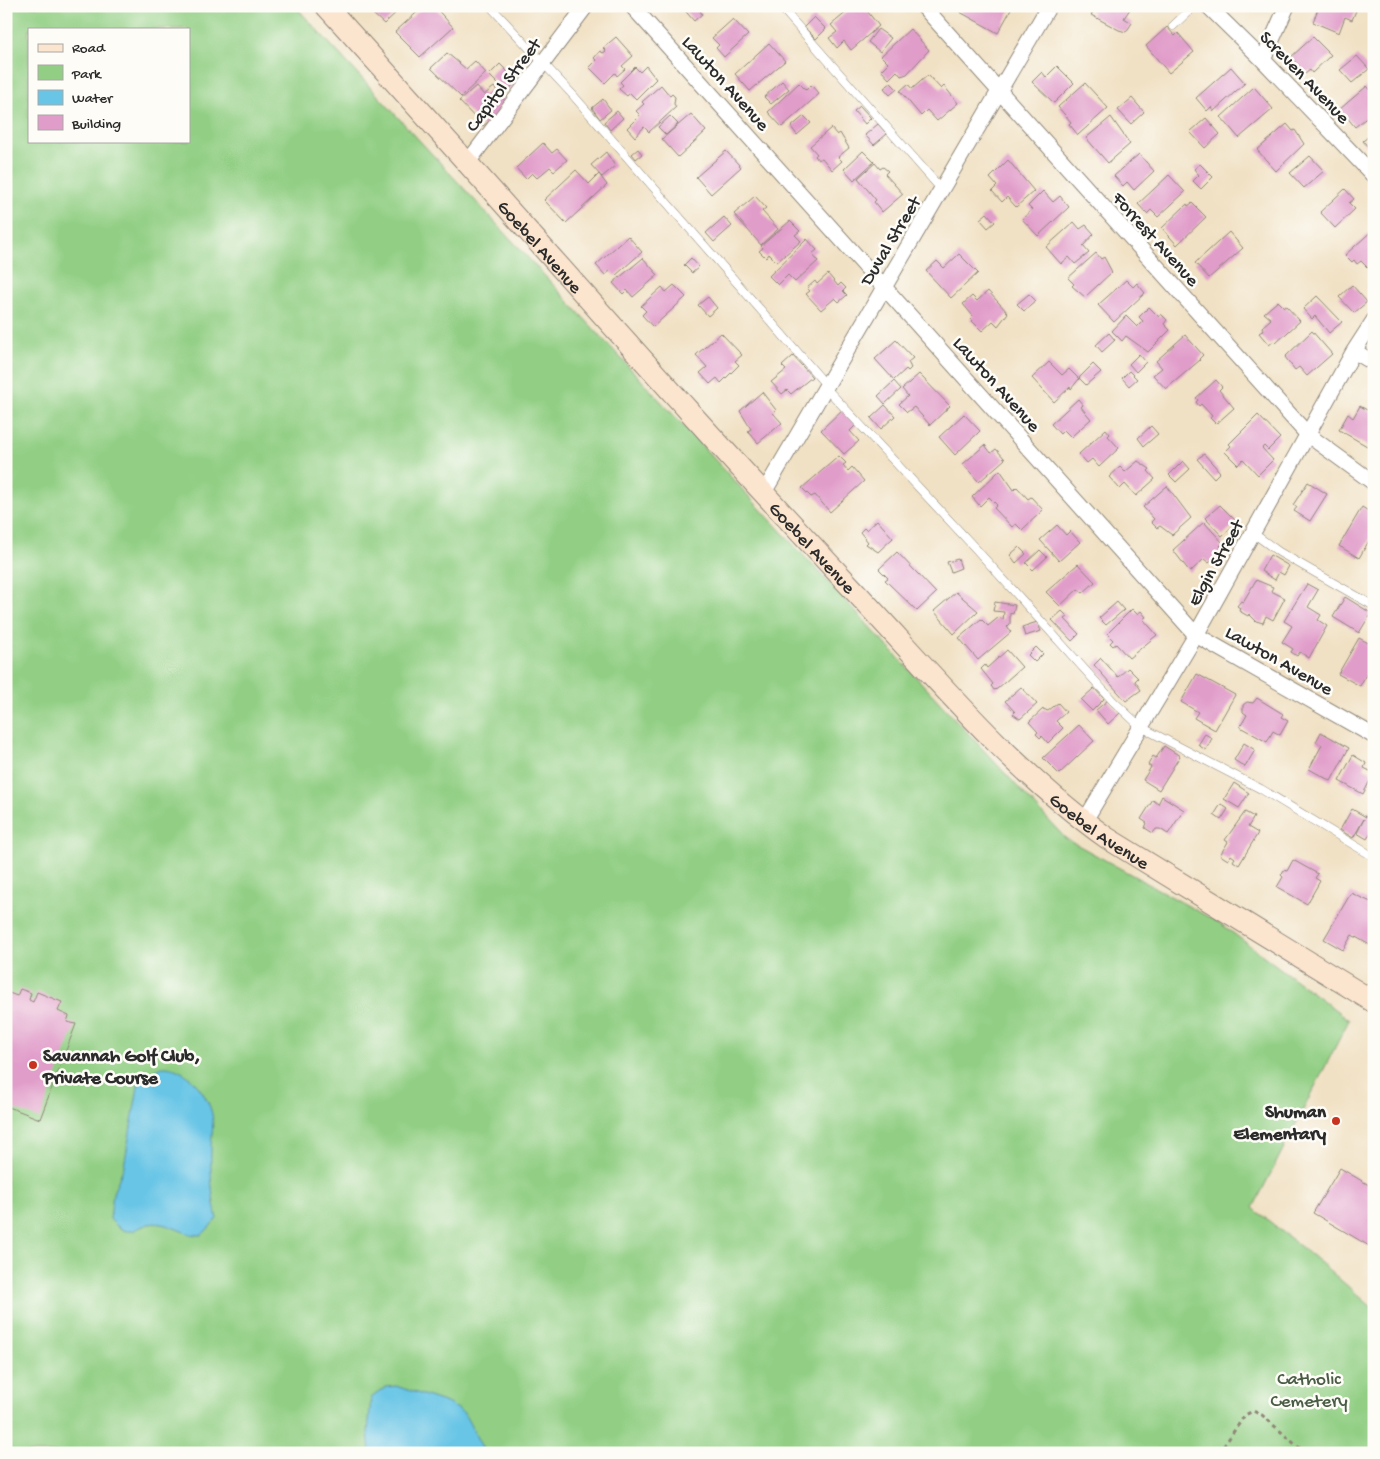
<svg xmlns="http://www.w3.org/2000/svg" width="1380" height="1459" font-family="'Gochi Hand',sans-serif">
	<rect width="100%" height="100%" fill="#fdfcf7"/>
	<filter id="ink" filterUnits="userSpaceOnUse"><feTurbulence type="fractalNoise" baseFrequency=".02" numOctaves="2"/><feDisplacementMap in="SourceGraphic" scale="10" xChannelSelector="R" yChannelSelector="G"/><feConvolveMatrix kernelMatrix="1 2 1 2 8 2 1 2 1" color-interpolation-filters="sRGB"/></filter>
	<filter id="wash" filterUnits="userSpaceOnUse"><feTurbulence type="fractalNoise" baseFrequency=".0096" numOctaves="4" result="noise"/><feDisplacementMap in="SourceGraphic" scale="20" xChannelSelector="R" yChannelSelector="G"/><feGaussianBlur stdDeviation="1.12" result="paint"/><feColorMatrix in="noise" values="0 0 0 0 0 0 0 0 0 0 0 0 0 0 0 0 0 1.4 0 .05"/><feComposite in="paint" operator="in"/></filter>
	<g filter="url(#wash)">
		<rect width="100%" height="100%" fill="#f1e1c4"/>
		<path fill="#92cf84" stroke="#5e7d58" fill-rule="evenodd" d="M6,6h289l770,832 156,86 128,96 -96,188 68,55 53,46v144h-1368zM29,29h160v112h-160z"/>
		<path fill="#68c5e6" stroke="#4a7888" d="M162,1067c23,-1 42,22 49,43 4,13 0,26 0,39 -1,23 1,48 6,70l-15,16c-16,1 -25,-8 -41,-11 -25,-5 -27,22 -51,-5l3,-26 11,-27 15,-85 8,-7z
			M396,1386l51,17 17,10 21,40h-115l-2,-22 3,-33 15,-11z"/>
		<g id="blocks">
			<path fill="#e19dca" d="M375,6h28l-19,18 -12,-11 5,-5z
				M424,6h10l19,21 -33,30 -25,-25z
				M681,6h24l-5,5 2,3 -8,7z
				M854,6h9l16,20 -28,24 -7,-9 -7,7 -8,-10 8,-6 -6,-7z
				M963,6h50l-15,27 -38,-21z
				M1084,6h43l3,3 -6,9 8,5 -6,9 -7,-2 -28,-15 2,-3z
				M1319,6h39l-6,14 -7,-3 -6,16 -26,-11z
				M814,17l12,12 -10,10 -12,-12z
				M733,19l15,16 -24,22 -8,-9 3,-3 -7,-7z
				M1167,27l8,9 3,-3 16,19 -25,21 -23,-27z
				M878,29l13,9 -11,14 -12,-10z
				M910,29l19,21 -22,24 -6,2 -4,-5 -8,8 -8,-9 7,-7 -7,-7z
				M616,37l17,19 -11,10 3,3 -8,7 -2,-3 -10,10 -16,-16 7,-7 -2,-2 6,-7 3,2 3,-2 -3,-3z
				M1313,37l18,18 -19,18 -2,-3 -5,4 -14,-17z
				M769,43l16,18 -35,30 -15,-17z
				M447,53l19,16 9,-8 11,12 -25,24 -30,-29z
				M1357,56l12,13 -17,14 -12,-13z
				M500,64l17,17 -11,11 -17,-17z
				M646,66l10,13 -20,20 -6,-6 -3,3 -8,-7 4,-4 -3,-3 15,-15 5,5z
				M1057,66l17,17 -20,20 -22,-21 10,-10 4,5z
				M1231,67l14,16 -31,28 -3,-4 -4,4 -11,-13z
				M928,75l13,14 3,-3 14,17 -21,18 -10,-11 -6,6 -21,-25 8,-7 4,5z
				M782,81l7,8 -18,15 -7,-7z
				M799,83l7,7 5,-5 8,9 -37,33 -14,-15z
				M891,83l6,6 -7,6 -6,-7z
				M1085,83l23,25 -30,27 -9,-11 2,-2 -13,-15z
				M661,85l9,11 2,-2 3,3 -1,7 2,3 -27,25 -5,-5 -9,10 -8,-9 13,-13 -4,-4 8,-7 -2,-2z
				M476,86l8,9 10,-8 12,15 -8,7 2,3 -17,14 -24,-25z
				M1367,86l7,8v18l-19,15 -15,-18z
				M1254,87l19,22 -34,29 -18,-21z
				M1132,98l12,14 -13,12 -13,-14z
				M603,99l8,11 -11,9 -8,-11z
				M860,106l11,12 -6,6 -11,-13z
				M617,111l6,7 -13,12 -6,-8z
				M691,114l15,17 -28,26 -16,-18z
				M670,116l8,8 -12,11 -8,-8z
				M804,116l7,7 -14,12 -6,-8z
				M1111,117l19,27 -22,19 -22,-25z
				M1206,118l14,16 -15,14 -15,-16z
				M878,124l9,10 -13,11 -9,-10z
				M1287,124l6,7 2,-1 9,14 -28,27 -19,-21z
				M831,128l6,7 3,-2 9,15 -11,9 4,4 -10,9 -10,-12 -4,2 -3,-4 2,-2 -7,-8z
				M1374,132v13l-4,4 -7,-8z
				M543,143l9,10 5,-4 10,11 -13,11 -4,-4 -13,11 -5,-5 -6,6 -10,-11z
				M638,149l4,5 -6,5 -4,-5z
				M726,151l15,16 -30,27 -15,-17z
				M863,151l11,11 -20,18 -10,-11z
				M606,152l9,14 -13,11 -11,-12z
				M1139,154l15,17 -20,19 -7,-8 -4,4 -9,-10z
				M1310,156l14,15 -20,17 -14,-15z
				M1008,160l26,31 -18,16 -9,-10 -5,5 -10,-11 5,-5 -7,-8z
				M875,163l5,6 3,-2 5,4 -3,3 18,20 -21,18 -8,-10 2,-2 -18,-22z
				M1200,164l13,13 -12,12 -8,-8 6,-6 -5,-6z
				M576,170l13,14 10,-10 8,11 -41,38 -22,-23z
				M1169,175l16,17 -27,25 -7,-7 -4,4 -9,-10z
				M1345,189l9,10 -5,4 6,6 -20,19 -15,-16z
				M1043,191l10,11 7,-6 9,11 -31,29 -16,-17 10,-9 -4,-4z
				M755,196l11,12 -4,3 16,18 -17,16 -27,-31z
				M1192,203l14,14 -29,28 -15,-17 25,-24 1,2z
				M987,213l8,9 -7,6 -8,-9z
				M724,217l8,9 -18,16 -8,-9z
				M790,221l10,10 -5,4 6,6 -24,21 -8,-8 -3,4 -7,-7 4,-3 -2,-2z
				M1074,222l6,7 6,-4 8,9 -11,12 6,7 -14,11 -6,-7 -8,7 -15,-17z
				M1374,229v39l-3,3 -10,-10 -4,3 -3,-4 -2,2 -7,-7z
				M1229,232l14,16 -34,30 -14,-15z
				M628,236l14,16 -27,24 -5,-5 -5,4 -9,-10z
				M807,239l10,11 -5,4 6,7 -23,21 -7,-7 -10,10 -9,-9z
				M1096,253l5,6 3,-2 8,15 -27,25 -13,-11 2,-2 -6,-6z
				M959,254l19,19 -27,25 -25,-27 11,-10 7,7z
				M643,258l15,17 -25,22 -6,-7 -4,4 -10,-11z
				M691,258l8,9 -7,6 -8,-8z
				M828,274l10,12 3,-3 5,5 -3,3 4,4 -8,7 -4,-4 -14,12 -15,-16 4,-3 -3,-3 8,-7 2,3z
				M1126,280l7,7 4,-4 8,10 -31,29 -16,-17z
				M674,285l12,12 -33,30 -11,-12 4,-4 -5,-5 21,-19 4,5z
				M1352,285l15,17 -13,11 -15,-16z
				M988,291l20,22 -10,13 -5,-5 -11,10 -12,-12 3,-3 -10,-12 9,-8 5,5z
				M1029,294l7,7 -12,10 -7,-7z
				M1317,296l25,26 -13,11 -14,-17 -3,3 -9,-10z
				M708,297l9,11 -9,8 -10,-11z
				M1278,301l6,6 2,-1 14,15 -24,22 -2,-2 -5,4 -10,-12 5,-3 -2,-3 9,-8 -7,-6z
				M1149,307l10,10 2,-3 6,6 -3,4 6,6 -22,22 -22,-16 -4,5 -10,-10 14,-15 11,11 6,-6 -4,-4z
				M1312,331l20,23 -25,22 -8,-9 -4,3 -10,-13z
				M721,333l21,22 -7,6 4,4 -18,18 -4,-5 -7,6 -10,-11 7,-6 -11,-12z
				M1109,333l6,7 -13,12 -6,-7z
				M1185,335l18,20 -4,4 1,1 -34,29 -13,-14 9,-7 -6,-7z
				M896,340l17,18 -5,4 3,6 -3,3 -2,-2 -12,11 -19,-21z
				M1139,354l7,8 -10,10 -7,-8z
				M793,356l19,21 -21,17 -4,-4 -5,4 -11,-12 15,-12 -4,-4z
				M1049,362l13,13 7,-6 10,10 -8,10 -1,-2 -16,15 -22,-24z
				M1093,364l8,8 -15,13 -7,-7z
				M1129,371l8,8 -8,7 -7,-8z
				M919,374l31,32 -20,19 -16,-18 -7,5 -8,-8 9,-8 -6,-7z
				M1216,380l6,7 -3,3 15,18 -18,16 -6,-6 2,-2 -11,-12 -2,2 -3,-4 2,-2 -2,-2z
				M894,381l7,8 -16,15 -7,-8z
				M762,392l14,18 -3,3 9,10 -24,20 -10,-12 3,-2 -11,-18z
				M1078,399l5,6 -2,2 10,12 -20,18 -7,-7 -4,4 -9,-10z
				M885,405l10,11 -14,13 -10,-11z
				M1360,406l14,8v36l-35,-20 9,-16 5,4z
				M844,408l14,15 -8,8 9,10 -15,13 -23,-24z
				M964,414l16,17 -25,24 -16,-18z
				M1258,415l22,23 -12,12 -4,-4 -2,2 11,12 -15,15 -15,-16 -5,6 -13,-13 6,-6 -2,-2z
				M1151,426l7,8 -14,12 -6,-8z
				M1106,429l4,5 -2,2 11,12 -20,19 -7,-8 -5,4 -8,-9z
				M985,445l6,8 5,-4 9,10 -26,23 -16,-18z
				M1204,454l16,18 -6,6 -17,-19z
				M839,456l7,7 -3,2 5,6 4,-4 12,14 -34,31 -15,-17 -4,2 -9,-9z
				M1138,461l12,8 -2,2 7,8 -19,17 -11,-12 -5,5 -11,-12 11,-10 5,5z
				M1183,461l7,8 -14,13 -7,-7z
				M1000,470l14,20 3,-3 11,12 3,-2 12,13 -21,20 -6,-6 -4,3 -18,-19 3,-3 -8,-8 -9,9 -8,-9z
				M1308,482l19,12 -17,27 -16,-10 3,-4 -4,-2z
				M1167,486l24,32 -19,17 -12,-9 -3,2 -6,-6 3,-3 -11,-12z
				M1220,505l17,17 -15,14 -17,-18z
				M1362,507l11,7 -3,5 4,2v11l-15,26 -20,-12z
				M877,520l16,18 -15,14 -12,-8 2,-2 -8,-10 4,-4 2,2z
				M1204,522l19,21 -3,3 4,4 -15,13 -5,-4 -14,13 -17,-22z
				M1057,525l9,10 4,-4 10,11 -21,19 -19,-21z
				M1019,547l7,7 -10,9 -6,-8z
				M1040,550l7,7 -14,13 -7,-7z
				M897,552l39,41 -19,18 -32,-31 3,-2 -9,-9z
				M1270,555l19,11 -5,9 -5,-3 -4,8 -14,-9z
				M958,559l3,9 -10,4 -4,-10z
				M1078,564l17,18 -12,11 -5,-4 -18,17 -14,-14z
				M1256,580l17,7 -2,4 14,7 -12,22 -7,-4 -3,7 -7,-2 -7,-7 -1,2 -9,-5 1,-3 -3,-2 4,-5 2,1z
				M1307,584l11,6 -10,17 13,8 -3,5 9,6 -18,32 -9,-6 -3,4 -6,-4 2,-3 -11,-7 10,-16 -8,-5z
				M956,592l22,19 -24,23 -20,-23z
				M1345,597l26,16 -12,20 -26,-16z
				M995,602l20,3 -2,9 -3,-1v11l-3,3 4,5 -33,28 -19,-22 22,-19 7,7 11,-9 4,3 1,-8 -11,-1z
				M1117,602l7,8 -18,15 -7,-7z
				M1132,609l5,5 4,-3 5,6 -3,2 14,16 -28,23 -13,-14 -3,2 -3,-3 3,-3 -6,-6z
				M1062,611l6,6 -3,2 14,15 -7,7 -20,-21z
				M1037,622l4,9 -16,5 -3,-9z
				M1359,638l11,6 4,-3v19l-14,26 -22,-12z
				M1036,647l7,7 -8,8 -7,-7z
				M1007,650l15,17 -25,22 -3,1 -3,-4 2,-2 -12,-15 4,-4 2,3z
				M1101,658l17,19 10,-9 10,10 -3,3 6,9 -15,11 -32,-36z
				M1197,674l38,21 -20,35 -21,-12 4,-6 -17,-10z
				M1021,687l16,17 -17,15 -7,-5 2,-2 -10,-11z
				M1094,688l10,11 -12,12 -11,-11z
				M1257,698l26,16 -2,3 7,4 -8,14 -7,-4 -6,11 -27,-15 7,-12 -4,-3v-7l4,-3 6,1z
				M1108,700l12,13 -12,11 -12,-14z
				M1058,703l8,9 -10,9 7,7 -15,15 -6,-7 -2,2 -4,-4 2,-2 -9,-10 14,-13 5,2z
				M1079,725l15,16 -35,33 -16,-16z
				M1321,732l28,16 -18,33 -22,-12 13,-24 -6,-3z
				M1205,734l7,4 -6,12 -8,-5z
				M1244,743l11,7 -10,17 -11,-7z
				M1164,746l16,10 -21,34 -16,-10 8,-13 -3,-2 5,-9 3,2z
				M1353,755l13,8 -2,5 10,5 -11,21 -24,-13z
				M1234,783l15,10 -10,15 -15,-9z
				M1162,796l22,14 -16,24 -8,-5h-4l-3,4 -8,-5 2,-5 -6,-4 12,-19 5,4z
				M1374,803v24l-7,12 -10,-6 7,-14 -11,19 -13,-8 12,-21 14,8z
				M1221,804l7,5 -7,11 -7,-5z
				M1245,812l9,5 -6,10 10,6 -19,32 -6,-4 2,-3 -4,-3 -3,5 -8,-5 8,-13 -3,-2z
				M1293,860l25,14 -3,4 5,3 -13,23 -30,-17 6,-10 -2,-2 3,-5 3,1z
				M1351,893l22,10 1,35 -4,7 -18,-10 -9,15 -19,-11z
				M20,989l11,4 -2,7 4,2 4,-10 25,10 -4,9 11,5 -2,6 9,2 -36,95 -34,-13v-104l3,-9 8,3z
				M1340,1168l34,20v54l-3,5 -58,-34z"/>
		</g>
	</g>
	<g filter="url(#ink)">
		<use href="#blocks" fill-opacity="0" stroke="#8e8678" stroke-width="1"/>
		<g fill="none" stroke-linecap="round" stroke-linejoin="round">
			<defs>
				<path id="lane" d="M490,6l82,88 255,292
					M780,6l162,184
					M1173,26l21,-20
					M826,388l149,160 138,153 28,26 120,62 113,68
					M1253,533l26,19 95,54"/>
				<path id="street" d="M632,6l564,629 178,101
					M923,6l385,429 66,48
					M1208,6l55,54 111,116
					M1263,60l24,-54
					M468,162l118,-156
					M1354,351l20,12
					M763,494l286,-488
					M1084,822l112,-187 158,-284 20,-31"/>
				<g id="secondary">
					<path id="s1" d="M326,6c175,192 345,390 523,579 81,86 161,184 258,253l267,164"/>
				</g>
			</defs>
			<use href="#lane" stroke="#8e8678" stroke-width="9"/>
			<use href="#street" stroke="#8e8678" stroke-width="17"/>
			<use href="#secondary" stroke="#8e8678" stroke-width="23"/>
			<path stroke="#8e8678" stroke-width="3" stroke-dasharray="4 4" stroke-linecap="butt" d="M1219,1453l26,-38 8,-4 9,4 43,38"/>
			<use href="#lane" stroke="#fff" stroke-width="8"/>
			<use href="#street" stroke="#fff" stroke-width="15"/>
			<use href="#secondary" stroke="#fce5cf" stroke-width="21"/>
		</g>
	</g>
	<g fill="#c8321e" stroke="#fdfcf7" stroke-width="2">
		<circle cx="33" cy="1065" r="5"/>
		<circle cx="1336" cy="1121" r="5"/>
	</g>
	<g text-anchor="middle" stroke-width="5" stroke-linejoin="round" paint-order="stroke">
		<g font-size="19" fill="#2b2b2b" stroke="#fdfcf7">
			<text transform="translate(1306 76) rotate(46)" y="7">Screven Avenue</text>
			<text transform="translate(727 82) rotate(48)" y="7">Lawton Avenue</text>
			<text transform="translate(502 84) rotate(-53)" y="7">Capitol Street</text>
			<text transform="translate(1157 238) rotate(48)" y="7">Forrest Avenue</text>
			<text transform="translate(889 240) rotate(-59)" y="7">Duval Street</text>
			<text dy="7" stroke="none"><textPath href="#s1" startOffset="322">Goebel Avenue</textPath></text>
			<text transform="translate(998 383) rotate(48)" y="7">Lawton Avenue</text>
			<text dy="7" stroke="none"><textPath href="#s1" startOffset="728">Goebel Avenue</textPath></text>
			<text transform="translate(1214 562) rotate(-61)" y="7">Elgin Street</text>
			<text transform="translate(1280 659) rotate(30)" y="7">Lawton Avenue</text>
			<text dy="7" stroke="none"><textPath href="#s1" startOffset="1132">Goebel Avenue</textPath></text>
		</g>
		<g font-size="19" font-weight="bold" fill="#2b2b2b" stroke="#fdfcf7" text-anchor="start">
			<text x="43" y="1061">Savannah Golf Club,<tspan x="43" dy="22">Private Course</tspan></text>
			<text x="1326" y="1117" text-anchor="end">Shuman<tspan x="1326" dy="22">Elementary</tspan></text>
		</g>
		<g font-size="19" fill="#4a5c46" stroke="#fdfcf7">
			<text x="1309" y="1384">Catholic<tspan x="1309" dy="22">Cemetery</tspan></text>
		</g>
	</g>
	<rect width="1380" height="1459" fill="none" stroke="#fdfcf7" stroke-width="25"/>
	<rect x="28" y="28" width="162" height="115" fill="#fdfcf7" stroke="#a9a8a5"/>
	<rect x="38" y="44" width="25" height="8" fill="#fce5cf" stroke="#a9a8a5"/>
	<text x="72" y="52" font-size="15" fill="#2b2b2b">Road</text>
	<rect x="38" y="65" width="25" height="15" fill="#92cf84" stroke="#a9a8a5"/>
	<text x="72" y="78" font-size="15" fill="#2b2b2b">Park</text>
	<rect x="38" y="90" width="25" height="15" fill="#68c5e6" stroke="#a9a8a5"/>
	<text x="72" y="102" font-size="15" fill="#2b2b2b">Water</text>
	<rect x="38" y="115" width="25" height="15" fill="#e19dca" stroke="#a9a8a5"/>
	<text x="72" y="128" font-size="15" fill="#2b2b2b">Building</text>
</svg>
